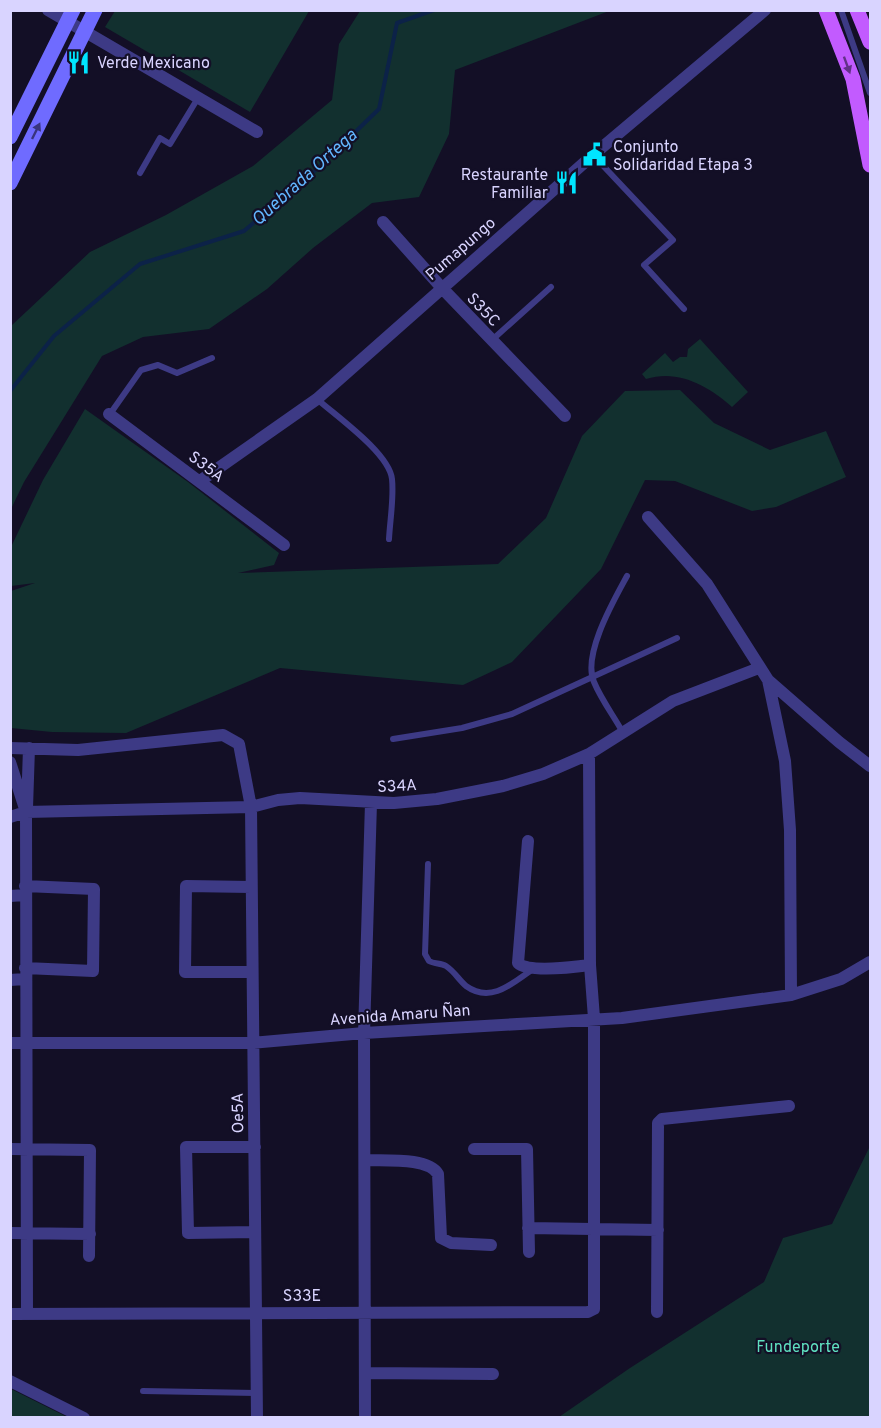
<svg xmlns="http://www.w3.org/2000/svg" width="881" height="1428" font-family="Overpass,sans-serif">
	<rect width="100%" height="100%" fill="#130f26"/>
	<path fill="#12302f" d="M115,11v-1l194,1 -59,101 -145,-85z
		M360,11h249l-154,59 -6,64 -30,63 -47,6 -59,45 -46,41 -58,40 -66,8 -41,19 -78,126 -13,27v-183l79,-74 76,-37 87,-49 79,-66 7,-56z
		M700,339l48,53 -16,15c-24,-21 -53,-38 -86,-28l-4,-5 23,-21 8,9 7,-5h7l1,-8z
		M680,390l34,33 56,27 56,-19 20,46 -70,30 -24,4 -77,-30 -30,-1 -44,89 -89,93 -49,23 -183,-17 -154,65 -74,-1 -41,-4v-137l24,-8 -24,3v-39l32,-67 42,-71 103,73 91,71 -5,12 -36,8 260,-9 48,-46 36,-82 43,-45z
		M870,1146v271h-311l71,-49 134,-86 19,-44 49,-14z
		M11,1389l56,28h-56z"/>
	<g fill="none" stroke-linecap="round" stroke-linejoin="round">
		<path stroke="#0c2248" stroke-width="4" d="M10,391l44,-55 86,-72 104,-33 74,-63 61,-59 18,-86 37,-13"/>
		<path stroke="#3d3a85" stroke-width="6" d="M841,10l29,83
			M593,155l80,85 -29,25 40,44
			M140,173l20,-35 10,6 28,-46
			M492,340l59,-53
			M317,399c19,17 72,54 75,80 2,19 -2,41 -3,60
			M110,414l31,-44 17,-5 19,8 35,-15
			M622,731c-9,-16 -21,-32 -28,-49 -12,-27 20,-82 33,-106
			M393,739l69,-11 50,-14 165,-76
			M428,864l-3,90 4,7c5,3 12,2 17,5 8,5 13,14 20,20 25,18 47,-3 67,-17
			M143,1391l114,2"/>
		<path stroke="#3d3a85" stroke-width="12" d="M48,10l209,122
			M383,222l58,65 124,129
			M109,414l175,131
			M200,481l117,-82 276,-244 172,-145
			M648,517l59,67 61,96 71,62 31,24
			M768,680l17,81 5,69 1,165
			M10,748l68,2 145,-15 16,9 12,63 6,611
			M10,762l16,50 1,501
			M27,808l2,-60
			M10,817l16,-5 225,-5 27,-7 22,-2 94,5 43,-4 66,-13 40,-12 46,-20 84,-53 86,-33
			M528,841l-10,122c10,10 57,4 72,2
			M251,887l-65,-1 -1,86h67
			M10,896l15,-1
			M25,968l68,3 1,-82 -69,-3
			M10,980l15,-1
			M10,1043h242l112,-10 258,-15 169,-23 50,-16 29,-17
			M255,1147h-69l2,86 67,-1
			M10,1149l80,1 -1,106
			M474,1149h53l2,103
			M366,1160c19,1 62,-3 72,14l3,64 10,5 40,2
			M528,1228l130,2
			M10,1233l80,1
			M657,1312l1,-189 4,-4 127,-13
			M10,1314l578,-2 6,-3v-291l-4,-53 -1,-211
			M365,1373l128,1
			M10,1381l74,37
			M365,1418l-1,-385 7,-230"/>
		<path stroke="#6f6bff" stroke-width="15" d="M10,137l63,-127
			M10,183l85,-173"/>
		<path stroke="#c25bff" stroke-width="15" d="M826,10l27,69 17,86
			M857,10l13,32"/>
	</g>
	<defs><path id="oneway-solid" d="M-6-.8H1V-3.2L6.5 0L1 3.2V.8H-6Z" transform="scale(1.5)"/></defs>
	<use fill="#623188" href="#oneway-solid" transform="translate(847 65) rotate(70)"/>
	<use fill="#38347d" href="#oneway-solid" transform="translate(36 131) rotate(-64)"/>
	<defs>
		<symbol id="restaurant-bare" viewBox="-9 -9 18 18"><path d="M-5-6h1v4h1v-4h1v4h1v-4h1v5L-1.5 .5V6h-2V.5L-5-1ZM5-6V6H3V1.5H1.5Q1.5-4 5-6Z" fill="#00e5ff" stroke="#130f26" stroke-width="2.5" paint-order="stroke"/></symbol>
		<symbol id="civic-bare" viewBox="-9 -9 18 18"><path d="M-.6-6.5H3V-4.5H.6V-3L4-1V1h2V6H-6V1h2V-1L-.6-3ZM-1.2 2.5V6h2.4V2.5Z" fill="#00e5ff" stroke="#130f26" stroke-width="2.5" paint-order="stroke"/></symbol>
	</defs>
	<g fill-rule="evenodd">
		<use href="#restaurant-bare" x="62" y="46" width="33" height="33"/>
		<use href="#civic-bare" x="578" y="138" width="33" height="33"/>
		<use href="#restaurant-bare" x="550" y="166" width="33" height="33"/>
	</g>
	<g text-anchor="middle" stroke-width="4.5" stroke-linejoin="round" paint-order="stroke">
		<g font-size="16" fill="#d9d4ff" stroke="#130f26" text-anchor="start">
			<text x="97" y="68">Verde Mexicano</text>
			<text x="613" y="152">Conjunto<tspan x="613" dy="18">Solidaridad Etapa 3</tspan></text>
			<text x="548" y="180" text-anchor="end">Restaurante<tspan x="548" dy="18">Familiar</tspan></text>
		</g>
		<g font-size="16" fill="#d9d4ff" stroke="#130f26">
			<text transform="translate(460 248) rotate(-41)" y="6">Pumapungo</text>
			<text transform="translate(484 309) rotate(46)" y="6">S35C</text>
			<text transform="translate(207 466) rotate(37)" y="6">S35A</text>
			<text transform="translate(397 785) rotate(-3)" y="6">S34A</text>
			<text transform="translate(400 1014) rotate(-4)" y="6">Avenida Amaru Ñan</text>
			<text transform="translate(237 1113) rotate(-91)" y="6">Oe5A</text>
			<text x="302" y="1301">S33E</text>
		</g>
		<g font-size="16" fill="#5fe0c0" stroke="#130f26">
			<text x="798" y="1352">Fundeporte</text>
		</g>
		<g font-size="18" font-style="italic" fill="#62b6ff" stroke="#130f26">
			<text transform="translate(304 177) rotate(-42)" y="6">Quebrada Ortega</text>
		</g>
	</g>
	<rect width="881" height="1428" fill="none" stroke="#d9d4ff" stroke-width="24"/>
</svg>
